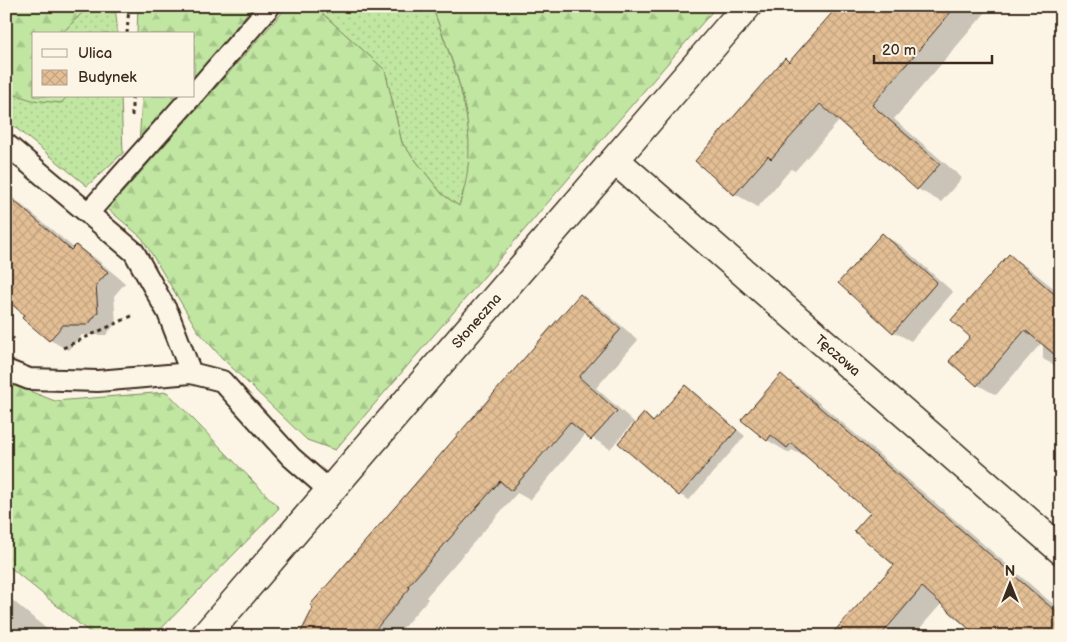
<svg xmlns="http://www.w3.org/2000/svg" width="1067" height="642" font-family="'Balsamiq Sans',sans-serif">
	<defs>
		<pattern id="grass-dots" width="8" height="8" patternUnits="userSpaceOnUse" patternTransform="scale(1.25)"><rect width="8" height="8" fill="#c0e6a1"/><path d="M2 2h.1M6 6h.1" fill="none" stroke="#a6c58a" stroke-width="1.8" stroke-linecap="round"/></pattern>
		<pattern id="forest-firs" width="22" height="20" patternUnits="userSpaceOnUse" patternTransform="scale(1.25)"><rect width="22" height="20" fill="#c0e6a1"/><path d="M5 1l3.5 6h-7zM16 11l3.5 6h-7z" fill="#a6c58a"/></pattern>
		<pattern id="building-cross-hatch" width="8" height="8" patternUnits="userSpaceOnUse" patternTransform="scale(1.25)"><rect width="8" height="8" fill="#e4bf95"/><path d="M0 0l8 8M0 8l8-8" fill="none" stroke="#c4a480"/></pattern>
	</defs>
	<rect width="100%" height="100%" fill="#fcf5e5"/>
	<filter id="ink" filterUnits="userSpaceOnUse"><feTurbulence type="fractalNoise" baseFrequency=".02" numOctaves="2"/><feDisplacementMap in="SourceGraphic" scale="10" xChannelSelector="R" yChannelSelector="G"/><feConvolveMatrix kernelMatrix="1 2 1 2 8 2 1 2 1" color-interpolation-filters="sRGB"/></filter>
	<g filter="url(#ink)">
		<path fill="url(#grass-dots)" stroke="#7e8860" d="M89,6h26l3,28 -58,-1z
			M314,6h118c19,53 42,105 37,163 -1,12 -7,25 -10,37l-17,-12 -40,-51 -17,-73z
			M6,92l54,11 8,-7h53l2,57 -36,33 -81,-66z"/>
		<path fill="url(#forest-firs)" stroke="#7e8860" d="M6,6h83l-28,28h-27v62h34l-7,7 -29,-3 -26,-8z
			M138,6h115l-59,73v-45h-57z
			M288,6h26l71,64 17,73 40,51 17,12c25,-71 -2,-133 -27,-200h285l-382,444 -28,-10 -85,-82 -24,-27 -56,-93 -34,-29z
			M142,96h37l-40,50z
			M6,382l49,19 112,-9 112,116 -125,128h-60l-88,-72z"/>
		<path fill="#0003" d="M839,6h152l-97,113 68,59 -21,24 -23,-13 -78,-69 -45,51 -4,-2 -33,38 -23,-13 55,-131z
			M6,192l68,56 2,-2 18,11 31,26 -11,13 2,27 -10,12h-24l-14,15 -18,-10 -44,-42z
			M882,235l17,9 54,48 -42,49 -17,-9z
			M1009,256l18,11 34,27v75l-18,-10v-18l-47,54 -18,-10 -6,-48z
			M580,295l18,11 40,34 -42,48 38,34 -24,27 -24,-15 -56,66 -13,-7 -91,104 2,2 -32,37h-89z
			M781,376l22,13 258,222v25l-119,-33 -29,33h-62l44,-71 -23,-52 -62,-54 -18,-9 -3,3 -22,-13z
			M685,387l60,49 -56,64 -9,-5 -36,-80 11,7z
			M1061,465v10l-5,-5z
			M6,595l49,41h-49z"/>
		<path fill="url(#building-cross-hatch)" stroke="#3b2a1e" d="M838,6h118l-84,99 68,59 -23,26 -97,-86 -49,55 -3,-3 -34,39 -39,-34 90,-103 4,4z
			M6,194l65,56 5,-5 32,27 -12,13 2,27 -10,13h-25l-14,16 -27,-23 2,-3 -18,-16z
			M882,233l55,49 -44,51 -55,-50z
			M1009,254l52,46v60l-36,-30 -48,56 -28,-25 21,-24 -19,-17z
			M580,294l41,35 -42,48 38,34 -26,29 -21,-18 -59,69 -11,-10 -92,105 2,2 -40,48h-71l14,-28 -3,-3z
			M781,374l280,242v20h-84l-55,-49 -42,49h-50l64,-71 -40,-34 16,-18 -79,-70 -4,5 -16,-13 -4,6 -26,-21z
			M685,385l52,45 -58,66 -61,-53 26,-30 9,9z"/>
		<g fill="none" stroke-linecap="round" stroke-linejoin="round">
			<defs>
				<path id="lane" d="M194,94l76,-88
					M6,144l128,108 34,61 23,60
					M89,212l103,-116
					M6,370l23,9 69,2 93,-8 31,8 69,76 39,34"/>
				<g id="street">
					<path id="s1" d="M616,161l445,389"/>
					<path id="s2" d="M205,636l542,-630"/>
				</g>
			</defs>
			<use href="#lane" stroke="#3b2a1e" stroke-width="24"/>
			<use href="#street" stroke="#3b2a1e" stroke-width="31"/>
			<path stroke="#3b2a1e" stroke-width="3" stroke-dasharray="4 4" stroke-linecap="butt" d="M127,34l2,-28
				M132,96v20
				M6,333l8,6
				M63,348l71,-33"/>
			<use href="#lane" stroke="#fcf5e5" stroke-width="20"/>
			<use href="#street" stroke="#fcf5e5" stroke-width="28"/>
		</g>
	</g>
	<g text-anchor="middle" stroke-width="5" stroke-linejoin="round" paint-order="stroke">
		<g font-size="14" fill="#3b2a1e" stroke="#fcf5e5">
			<text dy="5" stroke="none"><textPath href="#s2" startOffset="416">Słoneczna</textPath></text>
			<text dy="5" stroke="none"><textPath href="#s1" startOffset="295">Tęczowa</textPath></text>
		</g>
	</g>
	<rect width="1067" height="642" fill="none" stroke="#fcf5e5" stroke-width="25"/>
	<rect x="12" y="12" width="1042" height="617" fill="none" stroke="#3b2a1e" stroke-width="2" filter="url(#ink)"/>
	<rect x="32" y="32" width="162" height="65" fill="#fcf5e5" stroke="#afa495"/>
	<rect x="42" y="49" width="25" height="8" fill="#fcf5e5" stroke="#afa495"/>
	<text x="78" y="58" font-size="15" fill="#3b2a1e">Ulica</text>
	<rect x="42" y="70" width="25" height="15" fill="url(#building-cross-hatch)" stroke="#afa495"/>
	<text x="78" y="82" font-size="15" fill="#3b2a1e">Budynek</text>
	<g transform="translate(1010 584)" stroke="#fcf5e5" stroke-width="4" paint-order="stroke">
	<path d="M0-4L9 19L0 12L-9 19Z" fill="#3b2a1e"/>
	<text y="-8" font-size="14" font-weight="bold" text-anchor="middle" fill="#3b2a1e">N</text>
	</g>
	<path d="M874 55v8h118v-8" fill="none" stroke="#3b2a1e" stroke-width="2.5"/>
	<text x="882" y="55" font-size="15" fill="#3b2a1e" stroke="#fcf5e5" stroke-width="4" paint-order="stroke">20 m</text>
</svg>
